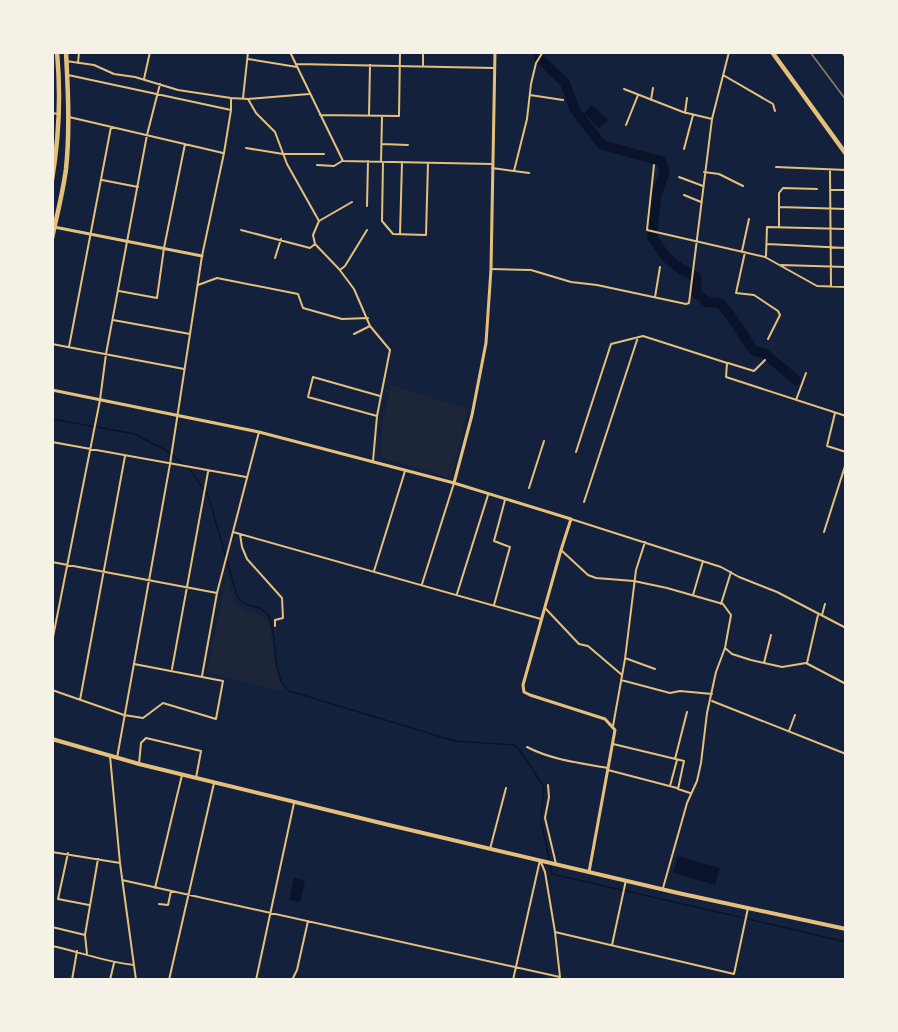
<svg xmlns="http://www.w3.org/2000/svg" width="898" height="1032" font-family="'PT Sans Narrow',sans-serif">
	<rect width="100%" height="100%" fill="#14213d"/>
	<path fill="#1d2539" d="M391,385l77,24 -17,69 -70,-21 1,-30z
		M227,574c2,8 3,18 6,25 6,12 25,13 35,20l8,49 7,23 -76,-19z"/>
	<path fill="#0b132b" d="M592,105l16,15 -9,8 -15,-15z
		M678,856l42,12 -5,17 -42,-12z
		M294,878l11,3 -5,21 -11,-2z"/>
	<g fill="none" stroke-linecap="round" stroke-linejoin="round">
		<path stroke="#0b132b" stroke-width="1.5" d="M52,419l83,15 34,18 21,18 18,25 29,101c8,13 24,8 31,19 11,20 2,62 21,76l166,50 59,4 5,4 25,38 -3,33 11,54 192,44
			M748,919l98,23"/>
		<path stroke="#0b132b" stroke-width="10" d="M539,52v6l26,25 10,27 27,35 59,16 4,10 -9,25 -4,41 14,20 15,12 15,8 1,17 10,8 13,1 10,12 24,36 10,2 32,27"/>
		<path stroke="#e5c07b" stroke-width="2" d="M290,52l53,109 149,3
			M842,52l4,6
			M248,59l49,8
			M66,61l28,4 20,9 21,3 43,13 53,8 17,1 61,-5
			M78,63l1,-11
			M296,64l198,4
			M423,66v-14
			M68,75l163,35
			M723,75l50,29 2,7
			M144,79l6,-27
			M624,89l59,23 29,7
			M530,95l33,5
			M243,98l5,-46
			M248,99l8,14 19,19 12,32 32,57 -6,14 2,9 24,25 15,20 16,37 20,24 -13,66 -4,45
			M651,100l2,-12
			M52,113l7,1
			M685,113l2,-15
			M320,115l79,1 1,-64
			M369,115l1,-50
			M69,117l154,36
			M626,125l12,-30
			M382,144l26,1
			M246,148l37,6h41
			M684,149l9,-34
			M381,162l1,-45
			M383,162l-1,59 11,13 33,1 2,-72
			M317,165l17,1 8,-5
			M654,165l-7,65 118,27 52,29 29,1
			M776,167l70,3
			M492,168l22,3 13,-52 4,-35 5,-21 7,-11
			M830,170l1,116
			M514,171l15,2
			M704,172l15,2 24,12
			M679,177l24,9
			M102,180l36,7
			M817,189l-34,-1 -4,5v14l67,2
			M830,190h16
			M684,195l17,7
			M367,206l1,-45
			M319,221l33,-19
			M779,227v-20
			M241,230l69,18 5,-4
			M400,234l2,-72
			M767,244l79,4
			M742,251l7,-32
			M745,252l-9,41 18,2 24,16 2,4 -12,24
			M766,256l1,-29 79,2
			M275,258l6,-19
			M781,265l65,2
			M491,269l40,1 40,12 26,3 89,19 3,-1 23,-184 17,-67
			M340,270l5,-4 22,-36
			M198,285l19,-7 81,16 5,14 39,11 26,-1
			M119,291l38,7 7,-50 21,-104
			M655,297l5,-30
			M113,320l77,14
			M354,334l16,-8
			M52,344l132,25
			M69,347l42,-220
			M728,363l26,8 11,-11
			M796,400l10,-27
			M835,413l-8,33 19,6
			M377,416l-69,-19 5,-20 67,19
			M52,442l194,35
			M576,452l35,-108 32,-8 84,27 -1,14 120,39
			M529,488l15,-47
			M584,502l54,-165
			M571,519l150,48 18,10 38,15 69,36
			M233,532l308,87
			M824,532l22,-69
			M240,534l2,13 5,12 35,39 1,20 -8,2v6
			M561,550l27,25 8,3 38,3 33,7 56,16 8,11 -6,33 7,6 19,6 31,7 24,-4 40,21
			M52,562l165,31
			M374,571l31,-100
			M422,584l32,-101
			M457,594l31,-99
			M693,595l10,-34
			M721,604l10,-32
			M494,605l16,-58 -16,-6 11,-41
			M545,608l34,36 9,2 34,29
			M822,615l3,-11
			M52,642l48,-242 6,-46 41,-219 13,-51
			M625,658l30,11
			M764,663l7,-28
			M807,663l11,-48
			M172,669l36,-197
			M202,676l15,-83 42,-161
			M621,680l49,13 10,-2 32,3
			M52,690l72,25 19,3 20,-15 53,16 7,-38 -89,-17
			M80,700l45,-244
			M712,701l134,53
			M613,726l12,-67 11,-89 9,-28
			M789,731l6,-16
			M613,744l71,17 -6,28 12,4
			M527,747c25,13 53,16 81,21
			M110,756l10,107 16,117
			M117,758l53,-294 32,-208 22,-103 7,-43v-12
			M675,759l12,-47
			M139,764l2,-21 5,-5 55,13 -5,27
			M608,770l69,18
			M548,785l1,12 -4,21 11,46
			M670,786l7,-26
			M490,849l16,-61
			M52,852l68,11
			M68,853l-10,46 31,6
			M540,860l5,12 10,60 179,42 14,-66
			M122,880l438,97 -5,-45
			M155,888l27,-113
			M663,888l24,-85 10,-22 4,-18 6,-50 9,-41 9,-24
			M159,904l9,1 3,-14
			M52,927l33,8 2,19
			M85,935l13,-76
			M612,945l14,-65
			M52,946c28,6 54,16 82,19
			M72,980l5,-29
			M110,980l4,-17
			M169,980l45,-197
			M256,980l38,-177
			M292,980l5,-10 11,-49
			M513,980l27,-120"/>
		<path stroke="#e5c07b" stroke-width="3" d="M54,227l148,29
			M52,390l207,42 195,51 117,36 -10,31 -38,135 1,7 6,3 75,24 10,11 -26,142
			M454,483l18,-68 14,-72 5,-74 4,-217"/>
		<path stroke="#e5c07b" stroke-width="4" d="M52,739l87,25 250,61 289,68 168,36"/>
		<path stroke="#e5c07b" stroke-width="4.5" d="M772,52l74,102
			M52,180c7,-42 9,-85 5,-128
			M52,238c5,-23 11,-46 14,-69 4,-39 2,-78 0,-117"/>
		<path stroke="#918062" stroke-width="1.5" d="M810,52l36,48"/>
	</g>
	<rect width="898" height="1032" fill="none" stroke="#f6f1e7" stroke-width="108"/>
</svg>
